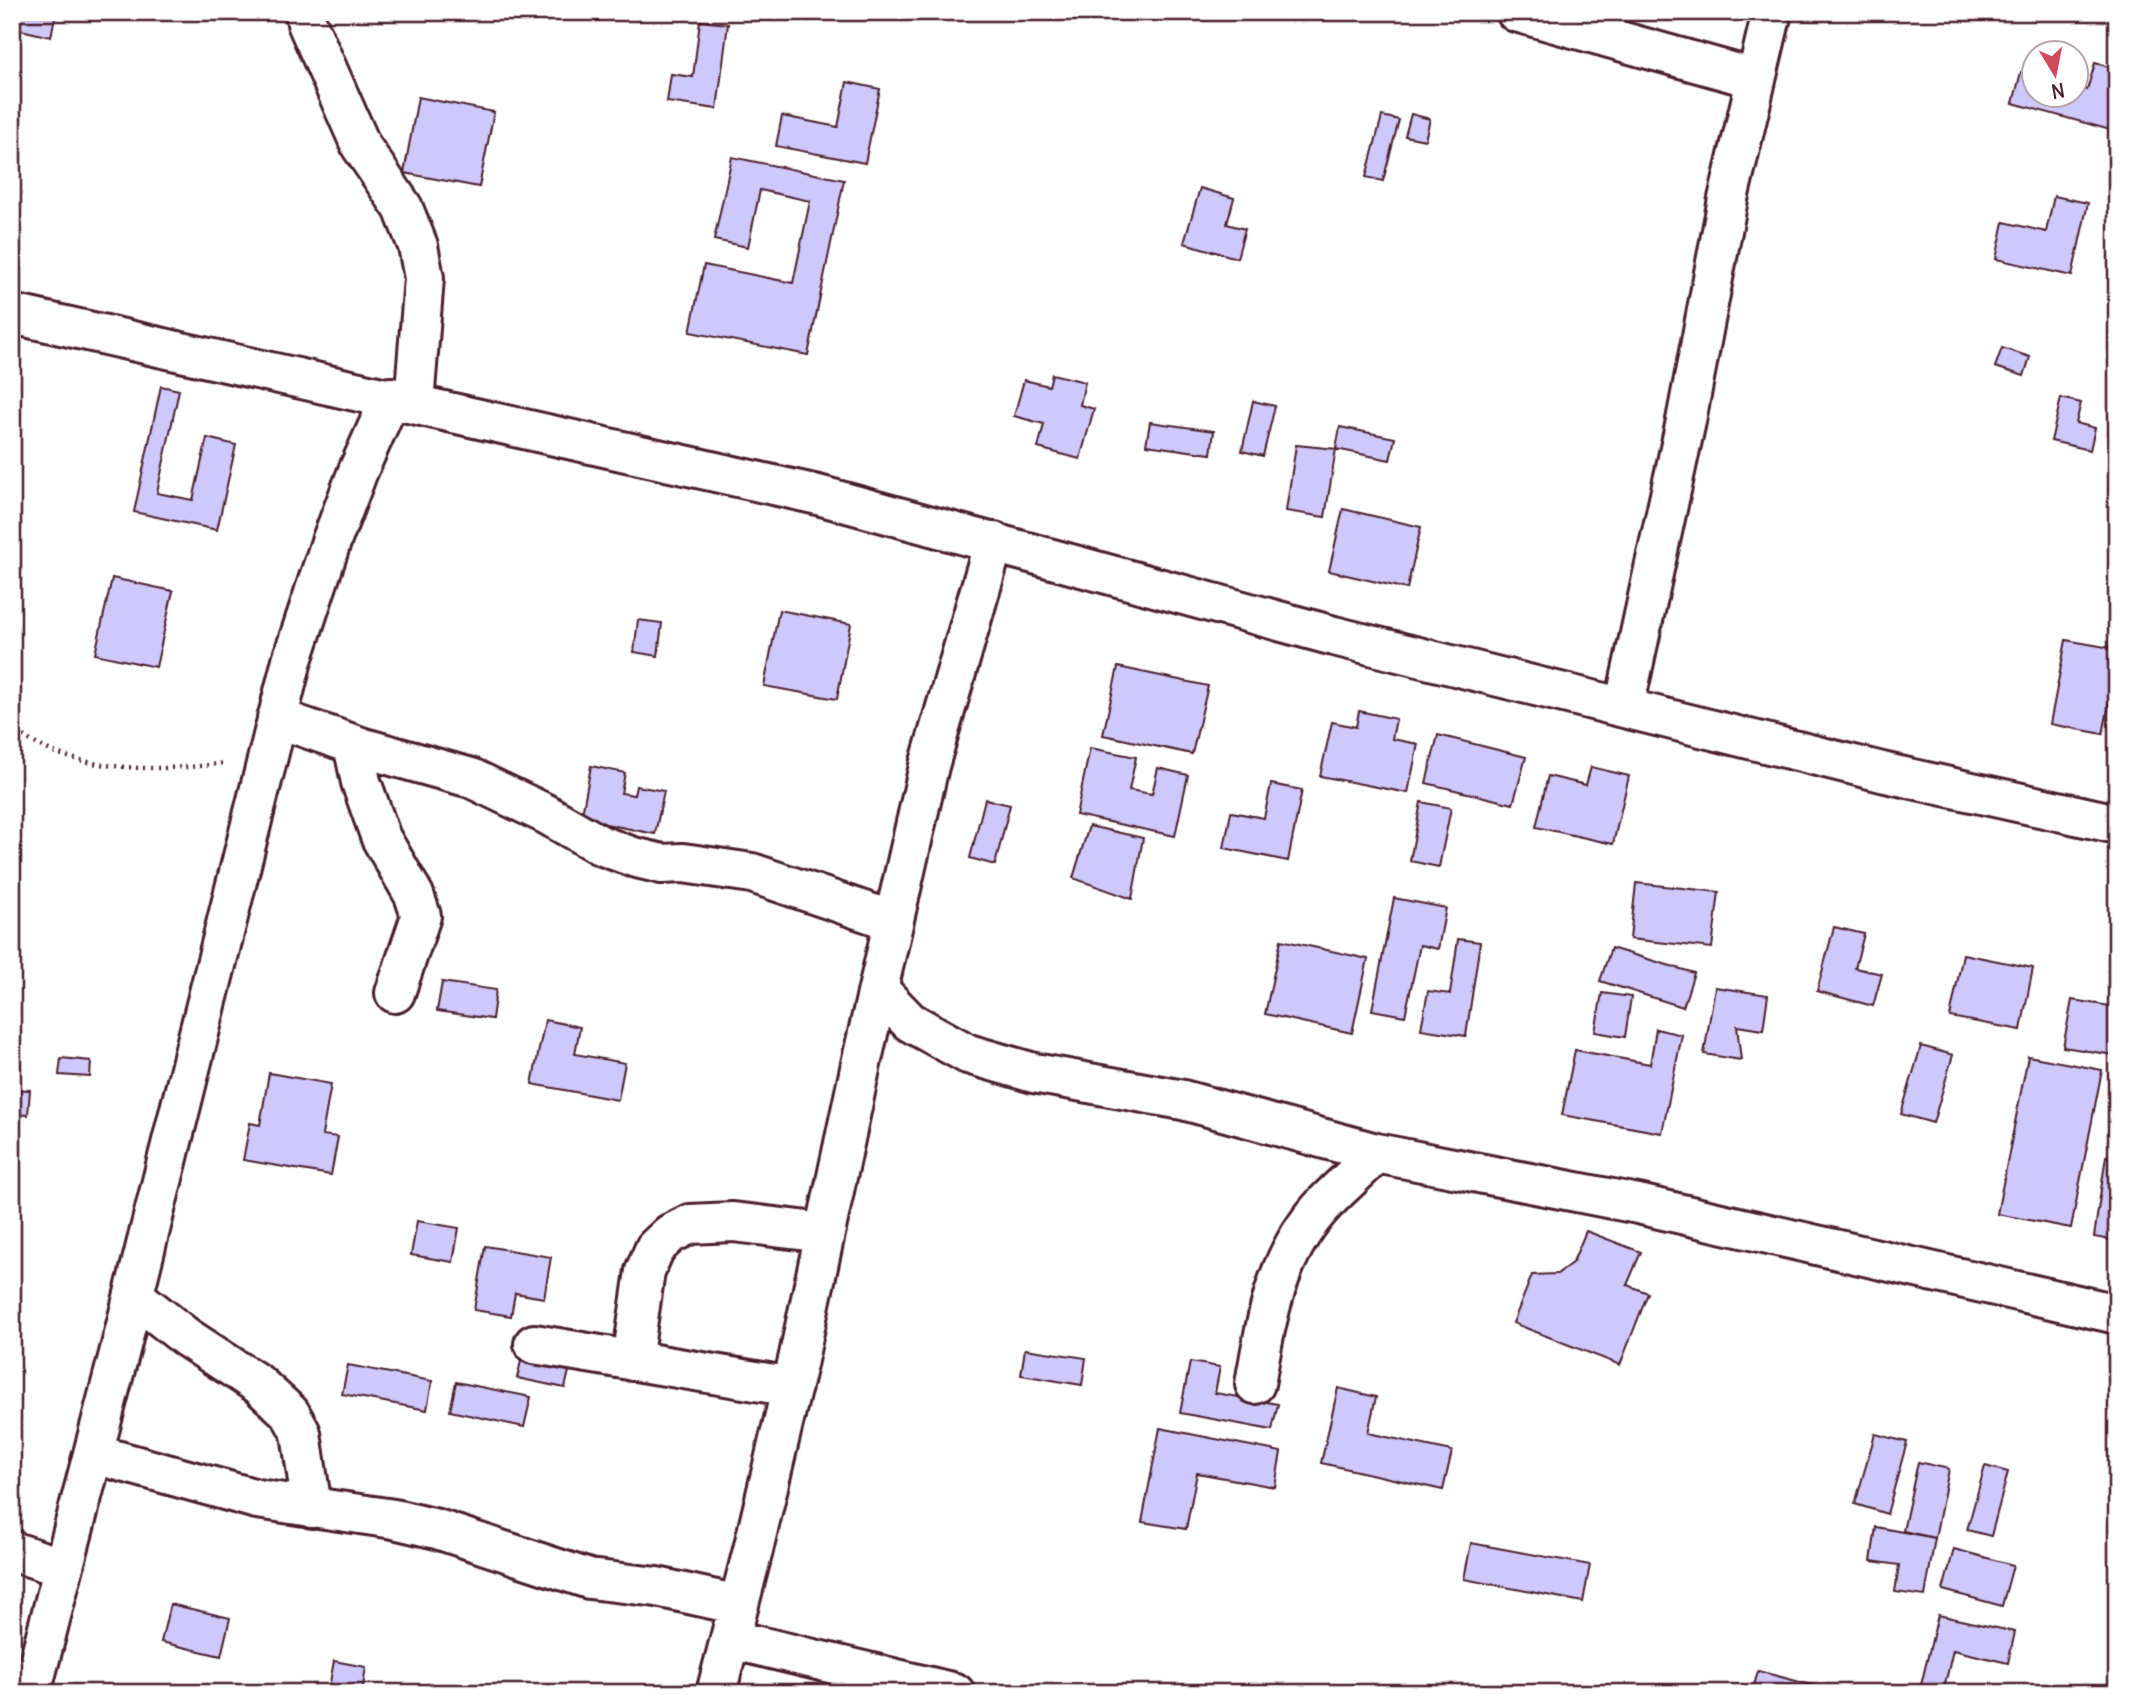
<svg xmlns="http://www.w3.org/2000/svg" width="2129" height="1705" font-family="Delius,sans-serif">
	<rect width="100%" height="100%" fill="#fff"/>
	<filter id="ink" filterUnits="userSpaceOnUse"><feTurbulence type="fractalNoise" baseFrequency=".0143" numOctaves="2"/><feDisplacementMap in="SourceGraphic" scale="14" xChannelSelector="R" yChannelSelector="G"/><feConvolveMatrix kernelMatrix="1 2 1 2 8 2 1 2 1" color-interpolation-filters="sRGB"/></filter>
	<g filter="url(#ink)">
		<path fill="#cec8fb" stroke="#4a1f2b" stroke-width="2" d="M12,12h44l-5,25 -39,-9z
			M700,21l28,3 -11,85 -50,-7 4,-28 22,3z
			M2095,63l22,6v51l-3,11 -101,-28 8,-31 14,3v19h41v-7l11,3z
			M847,82l33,7 -15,74 -89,-17 6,-30 56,11z
			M418,97l76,15 -15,75 -75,-14z
			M1411,114l19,5 -5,21 -20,-4z
			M1382,116l17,4 -16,61 -17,-4z
			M732,157l112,23 -36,175 -118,-23 14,-67 89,18 17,-82 -50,-11 -12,57 -34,-7z
			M1200,188l34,10 -7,26 18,5 -8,29 -53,-15z
			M2054,196l34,7 -16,73 -76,-17 8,-37 42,10z
			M2002,348l28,9 -6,19 -29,-9z
			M1052,374l33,8 -5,23 14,4 -14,50 -42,-11 6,-24 -30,-8 10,-36 25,6z
			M161,386l18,4 -22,103 36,7 14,-62 29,7 -19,85 -83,-18z
			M2061,398l20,5 -5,20 19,5 -5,22 -39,-9z
			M1253,401l22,5 -12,50 -21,-5z
			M1150,422l64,9 -3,23 -65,-9z
			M1340,427l55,11 -5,22 -54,-11z
			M1296,445l40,4 -11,68 -39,-6z
			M1343,509l78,18 -14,62 -78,-18z
			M112,578l61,13 -17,76 -61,-13z
			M779,610l72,14 -14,75 -73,-13z
			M638,620l24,3 -4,33 -24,-4z
			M2066,640l51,9v16l-14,69 -53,-10z
			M1118,667l90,19 -16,68 -89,-19z
			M1359,711l37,8 -4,20 26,5 -10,49 -88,-17 12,-54 24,5z
			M1438,735l88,22 -13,47 -87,-21z
			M1090,748l46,9 -7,33 23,4 6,-26 30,7 -13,61 -99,-21z
			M591,766l34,7 -4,20 13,2 2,-9 28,5 -9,43 -74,-15z
			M1591,767l38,9 -16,68 -77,-17 12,-51 38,9z
			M1271,784l31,6 -14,71 -64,-13 7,-36 33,6z
			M985,799l25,6 -15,60 -25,-7z
			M1421,802l30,6 -12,59 -29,-6z
			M1089,826l54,12 -11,61 -59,-21z
			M1636,883l83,9 -7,56 -82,-9z
			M1394,898l52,10 -8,41 -18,-4 -15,71 -33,-6z
			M1834,927l30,7 -9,34 27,6 -9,32 -56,-15z
			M1458,939l22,3 -14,94 -45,-7 7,-38 22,3z
			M1281,940l87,19 -16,74 -87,-19z
			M1611,948l83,25 -11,34 -83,-26z
			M1963,954l70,14 -12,62 -71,-13z
			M442,982l54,8 -4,29 -55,-8z
			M1715,987l53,8 -5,35 -26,-4 4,34 -37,-6z
			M1602,993l29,4 -6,40 -30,-5z
			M2072,1000l45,7 -3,48 -51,-8z
			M545,1020l35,7 -5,27 50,9 -7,37 -86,-16z
			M1656,1029l26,6 -20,98 -100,-18 13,-65 75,14z
			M1921,1046l32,9 -20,68 -32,-9z
			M2028,1056l74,14 -31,158 -74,-14z
			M61,1058l30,3 -1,16 -31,-2z
			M269,1073l62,11 -9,51 16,2 -7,38 -88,-15 7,-37 10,2z
			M12,1089l18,1 -2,25 -16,-1z
			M2106,1156l11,2v83l-23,-4z
			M417,1221l42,7 -6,34 -42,-7z
			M1586,1231l55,21 -14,33 21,8 -28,72 -107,-42 19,-48 25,-1 16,-12z
			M485,1246l66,11 -7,41 -29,-5 -4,23 -37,-6z
			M1025,1349l61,9 -4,27 -61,-10z
			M521,1361l48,10 -4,17 -48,-10z
			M1190,1362l30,5 -5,26 63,11 -6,26 -92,-17z
			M348,1365l84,16 -5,29 -85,-16z
			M456,1382l75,15 -7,30 -74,-16z
			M1338,1388l38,9 -8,36 84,18 -9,39 -122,-27z
			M1160,1428l121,24 -6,35 -78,-14 -11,56 -44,-7z
			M1875,1434l32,8 -20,72 -32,-10z
			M1918,1462l31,7 -14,69 -32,-7z
			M1985,1466l23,6 -17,64 -24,-6z
			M1876,1527l59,11 -10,58 -30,-4 4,-27 -28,-4z
			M1471,1543l119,22 -7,37 -119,-23z
			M1954,1549l59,16 -11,41 -59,-16z
			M170,1604l60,14 -9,38 -60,-14z
			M1938,1615l77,17 -7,31 -55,-13 -10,43h-24z
			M334,1661l32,6 -4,26h-34z
			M1758,1671l84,22h-90z"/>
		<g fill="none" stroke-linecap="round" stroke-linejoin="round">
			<defs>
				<path id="street" d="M305,12l2,11 54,123 42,62 15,38 6,32 -10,125
					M1516,12l240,67
					M12,314l806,181 516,141 552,137 231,51
					M1624,708l62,-287 42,-222 44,-187
					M277,718l87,30 107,30 75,36 54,31 33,12 29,7 21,-1 69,10 141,48
					M353,744l8,38 20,56 33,57 7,21 -26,77
					M878,989l32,33 58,32 66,19 149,27 193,53 262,51 479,110
					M134,1296l52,41 72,47 32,29 11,20 11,75
					M534,1344l258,43
					M632,1361l13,-90 10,-23 15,-14 20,-10 43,-2 92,11
					M1255,1384c12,-68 21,-130 71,-182 16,-17 34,-31 50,-49
					M94,1454l163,45 137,20 43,10 152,50 68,8 82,18
					M12,1551l51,17
					M730,1639l225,54
					M31,1693l89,-343 172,-690 39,-118 27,-71 33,-74
					M716,1693l37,-143 45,-190 63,-296 68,-298 65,-224"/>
			</defs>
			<use href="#street" stroke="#4a1f2b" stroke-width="44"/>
			<path stroke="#4a1f2b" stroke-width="4.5" stroke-dasharray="2 5" stroke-linecap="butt" d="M12,727c52,47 149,45 214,36"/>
			<use href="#street" stroke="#fff" stroke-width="38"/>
		</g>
	</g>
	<rect width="2129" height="1705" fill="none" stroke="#fff" stroke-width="42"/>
	<rect x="21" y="21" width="2087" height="1663" fill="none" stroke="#4a1f2b" stroke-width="2.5" filter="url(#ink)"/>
	<g transform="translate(2055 74) rotate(170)"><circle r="33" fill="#ffffff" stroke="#b7a5aa" stroke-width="2"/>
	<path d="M0-5L12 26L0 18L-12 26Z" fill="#d1495b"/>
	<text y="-10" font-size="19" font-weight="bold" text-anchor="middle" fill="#4a1f2b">N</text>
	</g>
</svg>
